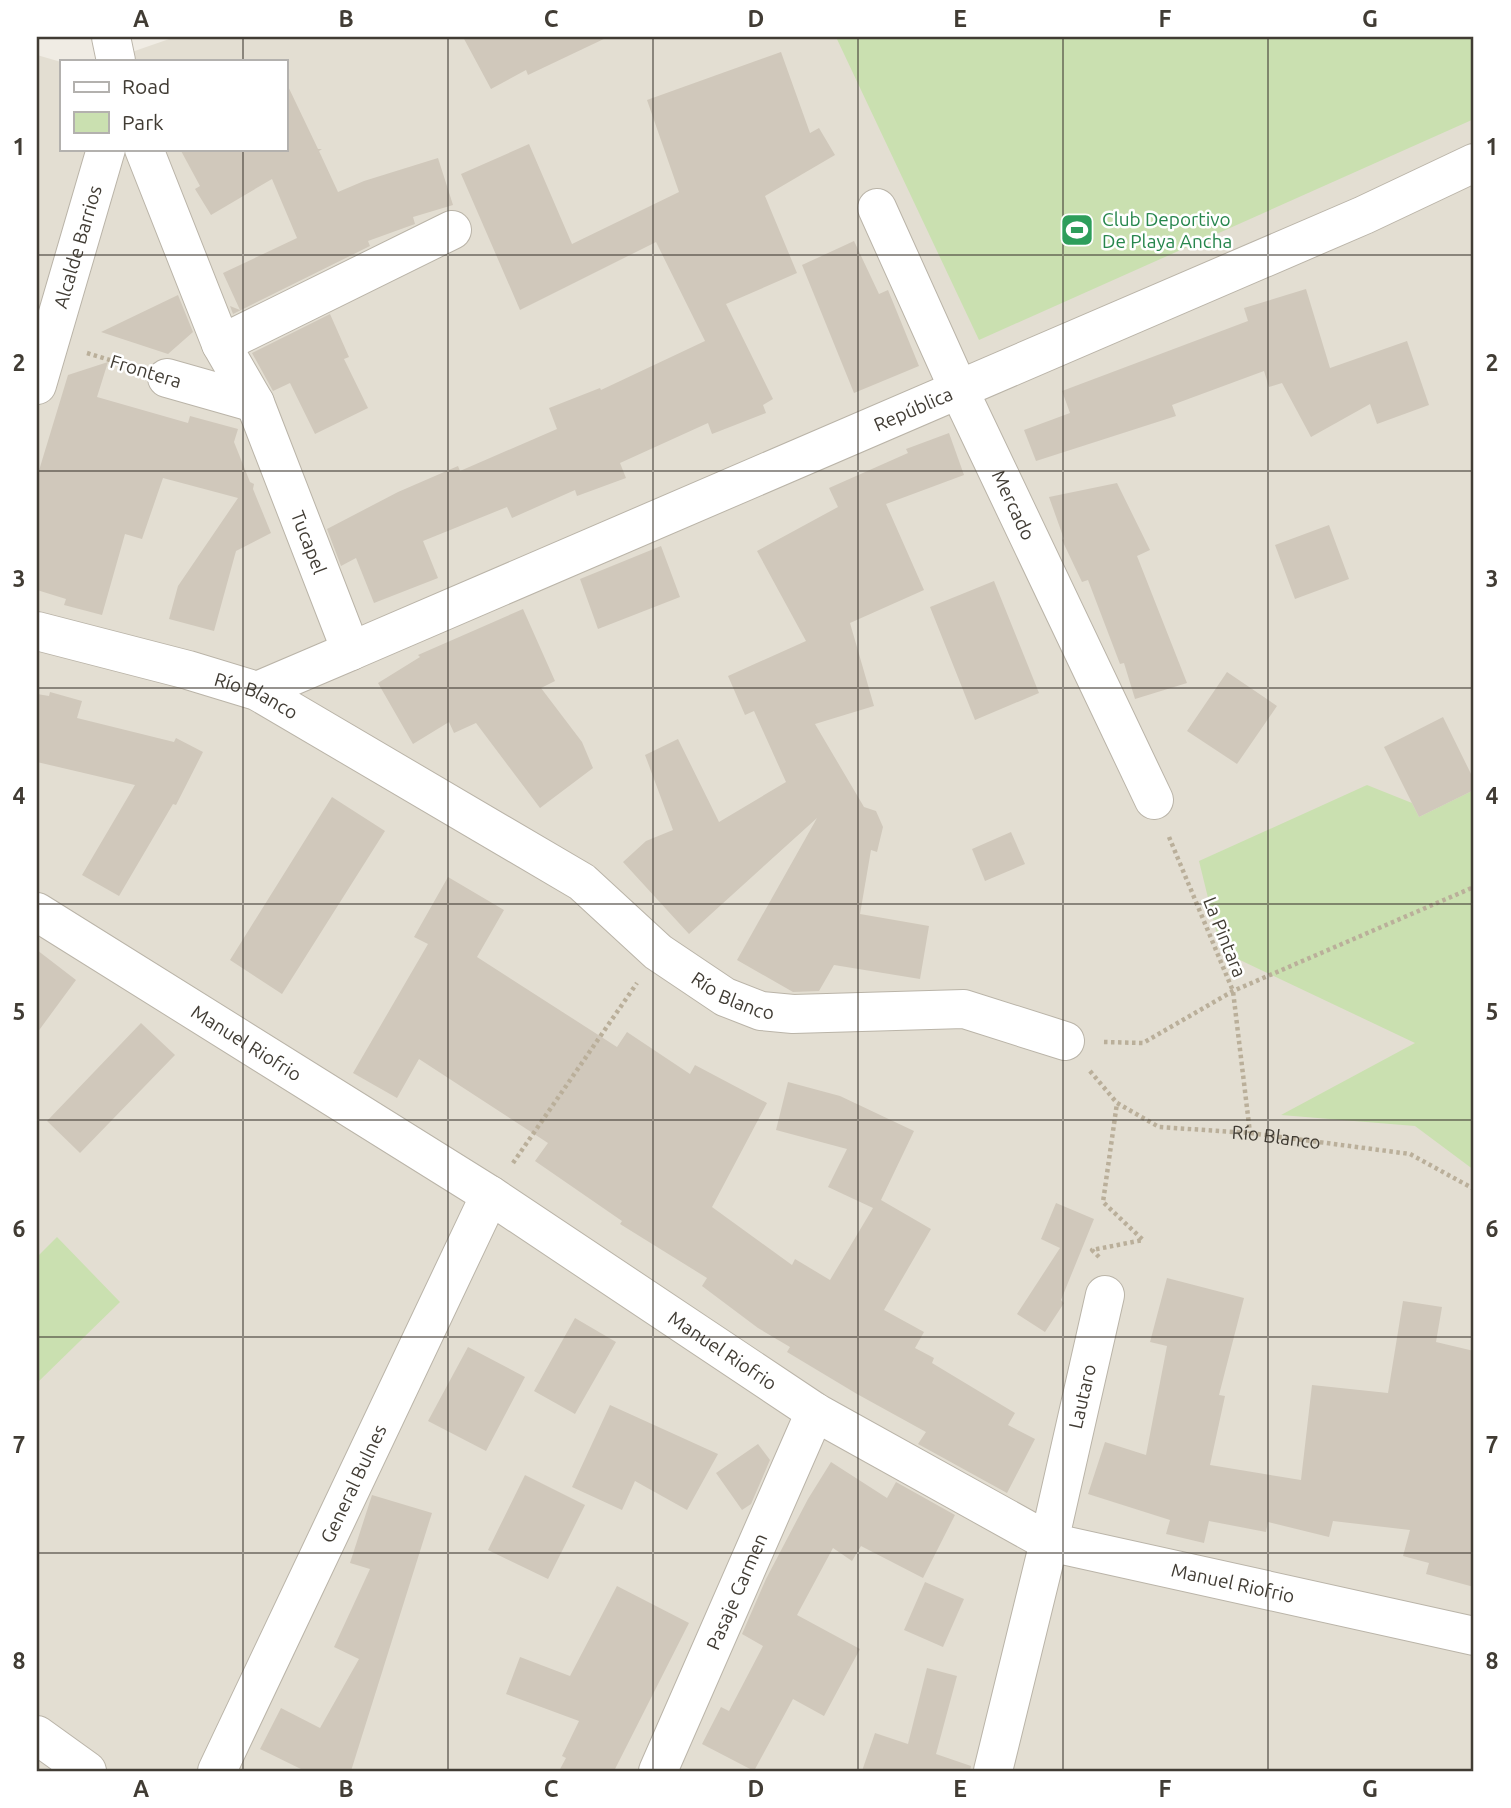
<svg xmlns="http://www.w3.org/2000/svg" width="1511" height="1808" font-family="Ubuntu,sans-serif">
	<rect width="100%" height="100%" fill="#f0ece4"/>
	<path fill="#e3ded2" d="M175,37h1299v1734h-1437v-1716l24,7v87h224v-88h-179z"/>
	<path fill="#cae0b0" d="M836,37h638v82l-495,221z
		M1367,785l45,18 7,14 55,-27v380l-59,-44 -134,-11 134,-72 -194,-92 -22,-90z
		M57,1237l63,65 -83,81v-126z"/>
	<path fill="#d0c8bb" d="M463,37h145l-80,38 -2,-5 -35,19z
		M781,52l29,81 9,-5 16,27 -70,41 32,77 -71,31 47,95 -10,6 3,8 -54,21 -4,-11 -88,40 6,15 -49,18 -2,-6 -63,28 -5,-11 -84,34 15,37 -64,25 -18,-45 -15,8 -14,-37 71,-37 60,-26 2,5 97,-42 -8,-21 51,-20 1,2 104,-49 -49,-99 -136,68 -59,-136 68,-30 43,100 107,-52 -32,-92z
		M285,80l33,69h4l-3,2 19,41 26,-11 74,-23 15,47 -40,12 2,7 -47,17 2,5 -137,68 -3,-8 10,4 -17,-37 74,-35 -25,-59 -61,36 -16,-26 5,-3 -20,-37h105z
		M854,241l25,53 9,-4 31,76 -65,27 -52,-128z
		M1306,289l24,79 77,-27 22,64 -52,19 -7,-20 -59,33 -29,-54 -13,4 -5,-16 -92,34 4,11 -140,45 -12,-31 46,-17 -8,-22 186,-70 -4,-13z
		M178,295l15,37 -25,22 -67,-22z
		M330,314l19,43 -5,2 24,49 -53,26 -25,-51 -17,8 -21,-38z
		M108,362l-11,35 91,26 2,-7 48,13 -4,13 16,40 4,2 -1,5 18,44 -35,18 -22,80 -45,-12 9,-33 60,-88 -75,-20 -21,61 -17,-5 -23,81 -38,-10 2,-6 -29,-9v-113l31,-102z
		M949,433l15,42 -78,29 38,86 -74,33 24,83 -59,18 49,83 12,4 7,16 -6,25 -6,-2 -11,64 69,12 -9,53 -86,-14 -15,26 -26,1 -56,-32 80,-142 -128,116 -66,-72 23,-21 27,-11 -28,-75 33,-16 41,83 67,-40 -32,-71 -9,4 -17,-39 78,-35 -49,-90 81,-44 -9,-19 79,-35 -2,-4z
		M1117,483l33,67 -13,6 50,127 -52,16 -11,-36 -4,1 -32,-84 -6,2 -20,-42 2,-1 -15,-42z
		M1329,525l20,54 -54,20 -20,-54z
		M661,546l19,51 -82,32 -18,-50z
		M994,581l45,112 -64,27 -45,-113z
		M523,609l32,72 -14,7 41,54 11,26 -53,40 -64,-85 -22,10 -5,-11 -36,22 -35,-61 42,-26 -2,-2z
		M1227,672l50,34 -40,58 -50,-33z
		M50,692l32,9 -5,17 97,24 2,-4 27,14 -27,53 -3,-1 -54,92 -37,-21 53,-90 -98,-23v-68l12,2z
		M1443,717l31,63v10l-55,27 -35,-70z
		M332,797l53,34 -103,163 -52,-34z
		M1011,832l14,32 -40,17 -13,-32z
		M448,877l56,33 -27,47 140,90 10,-15 63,42 5,-9 72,38 -55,104 80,58 3,-6 35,21 43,-72 -45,-21 19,-38 -71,-19 12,-48 52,14 74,35 -33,69 50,29 -47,81 40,22 -9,16 19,10 -2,5 83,50 -7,12 27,14 -28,54 -89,-49 8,-12 -69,-38 -70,-42 3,-5 -32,-19 -56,-42 5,-8 -87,-54 2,-3 -87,-60 13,-18 -129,-84 -22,39 -44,-25 75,-129 -14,-7z
		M37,950l39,30 -39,53z
		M141,1023l34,32 -95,98 -33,-32z
		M1056,1203l38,16 -33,81 3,3 -19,29 -28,-18 43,-66 -19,-9z
		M1167,1278l77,20 -25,97 6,1 -15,69 91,15 11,-95 76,8 15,-92 39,6 -6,35 38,9v236l-48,-13 3,-11 -26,-7 7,-26 -77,-9 -4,16 -61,-15 -2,10 -57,-11 -5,22 -38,-9 4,-14 -82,-26 17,-52 41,13 21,-109 -17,-4z
		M575,1318l41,24 -41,72 -41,-23z
		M468,1347l57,30 -39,74 -58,-30z
		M610,1405l108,49 -31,56 -52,-29 -13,29 -50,-23z
		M758,1444l12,16 -19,44 -9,6 -26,-37z
		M831,1462l56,36 9,-16 59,33 -32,63 -62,-32 -9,15 -19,-13 -36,67 63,34 -36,67 -31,-17 -39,72 -52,-27 19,-37 8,4 34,-65 -21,-12 24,-55 42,-80z
		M525,1475l60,30 -37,74 -60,-29z
		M372,1495l60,18 -81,258h-46l-45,-22 21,-41 39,20 39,-69 -25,-12 36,-78 -20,-6z
		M925,1582l39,17 -21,48 -39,-17z
		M617,1586l72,37 -75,148h-55l7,-13 -4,-2 17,-35 -73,-27 14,-37 50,19z
		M927,1668l30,8 -21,78 35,12 -1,5h-108l13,-38 33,11z"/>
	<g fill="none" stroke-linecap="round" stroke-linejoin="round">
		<defs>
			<g id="minor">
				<path d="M111,37l5,24"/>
				<path id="s2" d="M144,149l77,195 34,59 96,248 -94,40"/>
				<path id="s3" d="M877,208l82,182 195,410"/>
				<path d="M221,344l231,-114"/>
				<path d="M167,378l88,25"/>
				<path id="s4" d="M37,385l69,-236"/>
				<path id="s5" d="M37,631l151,39 69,21 325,191 76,70 67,45 36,14 32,3 171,-5 101,32"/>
				<path id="s6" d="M351,651l1013,-436 110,-52"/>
				<path id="s7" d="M37,912l453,283 325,217 234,130 425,94"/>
				<path d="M37,1735l50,36"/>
				<path id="s8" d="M217,1771l273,-576"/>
				<path id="s9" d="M658,1771l157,-359"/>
				<path id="s10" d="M993,1771l56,-229 56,-247"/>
			</g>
		</defs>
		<use href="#minor" stroke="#bab4a8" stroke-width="40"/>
		<g stroke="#baaf9a" stroke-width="4.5" stroke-dasharray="3.5 3.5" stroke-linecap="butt">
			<path d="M87,353l42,13"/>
			<path d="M1169,837l64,154 17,142"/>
			<path d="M1104,1042l39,1 90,-52 241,-104"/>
			<path id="s1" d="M1090,1071l27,32 42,24 91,6 160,21 64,35"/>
			<path d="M513,1163l124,-180"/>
			<path d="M1099,1257l-7,-7 51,-10 -40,-38 14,-99"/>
		</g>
		<use href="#minor" stroke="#fff" stroke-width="38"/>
	</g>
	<path fill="none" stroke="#413c34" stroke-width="2" stroke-opacity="0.55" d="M243,37v24M448,37v1734M653,37v1734M858,37v1734M1063,37v1734M1268,37v1734M243,149v1622M37,255h1437M37,471h1437M37,688h1437M37,904h1437M37,1120h1437M37,1337h1437M37,1553h1437"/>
	<defs>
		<symbol id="stadium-square" viewBox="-11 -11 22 22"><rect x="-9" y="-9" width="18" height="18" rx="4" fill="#2e9e5b" stroke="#fff"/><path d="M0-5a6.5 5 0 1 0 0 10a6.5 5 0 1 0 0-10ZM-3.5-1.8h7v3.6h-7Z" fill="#fff"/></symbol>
	</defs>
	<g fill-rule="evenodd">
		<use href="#stadium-square" x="1058" y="211" width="38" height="38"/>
	</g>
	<g text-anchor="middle" stroke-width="5" stroke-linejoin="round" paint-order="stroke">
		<g font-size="19" fill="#27864d" stroke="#fff" text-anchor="start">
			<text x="1102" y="226">Club Deportivo<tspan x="1102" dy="22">De Playa Ancha</tspan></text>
		</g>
		<g font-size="19" fill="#413c34" stroke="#fff">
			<text dy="7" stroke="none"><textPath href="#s4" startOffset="144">Alcalde Barrios</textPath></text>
			<text transform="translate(146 371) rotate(17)" y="7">Frontera</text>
			<text dy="7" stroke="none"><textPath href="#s6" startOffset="612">República</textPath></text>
			<text dy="7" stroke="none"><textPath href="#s3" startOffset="327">Mercado</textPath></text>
			<text dy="7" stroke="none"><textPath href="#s2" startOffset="427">Tucapel</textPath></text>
			<text dy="7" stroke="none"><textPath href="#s5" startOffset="229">Río Blanco</textPath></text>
			<text transform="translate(1225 937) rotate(68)" y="7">La Pintara</text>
			<text dy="7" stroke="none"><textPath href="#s5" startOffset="796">Río Blanco</textPath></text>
			<text dy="7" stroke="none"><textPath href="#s7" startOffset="247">Manuel Riofrio</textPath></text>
			<text dy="7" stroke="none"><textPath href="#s1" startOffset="208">Río Blanco</textPath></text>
			<text dy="7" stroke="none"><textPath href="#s7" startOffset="814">Manuel Riofrio</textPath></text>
			<text dy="7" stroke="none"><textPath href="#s10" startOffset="385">Lautaro</textPath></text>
			<text dy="7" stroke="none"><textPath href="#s8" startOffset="318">General Bulnes</textPath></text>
			<text dy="7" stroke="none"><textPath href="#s7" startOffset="1381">Manuel Riofrio</textPath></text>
			<text dy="7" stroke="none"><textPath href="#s9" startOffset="196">Pasaje Carmen</textPath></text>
		</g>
	</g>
	<rect width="1511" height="1808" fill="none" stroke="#ffffff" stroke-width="77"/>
	<rect x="60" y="60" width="228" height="91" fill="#ffffff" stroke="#b3b1ae" stroke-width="2"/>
	<rect x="74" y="82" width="35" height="10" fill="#ffffff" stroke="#b3b1ae" stroke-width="2"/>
	<text x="122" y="94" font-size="21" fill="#413c34">Road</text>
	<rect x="74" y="112" width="35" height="21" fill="#cae0b0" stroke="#b3b1ae" stroke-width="2"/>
	<text x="122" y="130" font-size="21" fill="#413c34">Park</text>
	<rect x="38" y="38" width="1434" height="1732" fill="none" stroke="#413c34" stroke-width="2.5"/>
	<g font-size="23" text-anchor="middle" font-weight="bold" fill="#413c34">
		<text x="141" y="27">A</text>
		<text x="346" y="27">B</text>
		<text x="551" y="27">C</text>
		<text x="756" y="27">D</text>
		<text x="960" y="27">E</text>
		<text x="1165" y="27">F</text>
		<text x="1370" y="27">G</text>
		<text x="19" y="155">1</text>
		<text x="1492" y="155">1</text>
		<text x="19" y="371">2</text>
		<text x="1492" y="371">2</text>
		<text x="19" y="587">3</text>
		<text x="1492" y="587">3</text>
		<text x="19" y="804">4</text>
		<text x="1492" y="804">4</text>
		<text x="19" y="1020">5</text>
		<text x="1492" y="1020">5</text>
		<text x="19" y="1237">6</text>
		<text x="1492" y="1237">6</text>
		<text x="19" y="1453">7</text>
		<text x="1492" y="1453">7</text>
		<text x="19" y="1669">8</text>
		<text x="1492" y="1669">8</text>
		<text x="141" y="1797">A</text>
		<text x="346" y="1797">B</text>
		<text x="551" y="1797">C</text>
		<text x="756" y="1797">D</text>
		<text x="960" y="1797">E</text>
		<text x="1165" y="1797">F</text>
		<text x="1370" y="1797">G</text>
	</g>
</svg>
